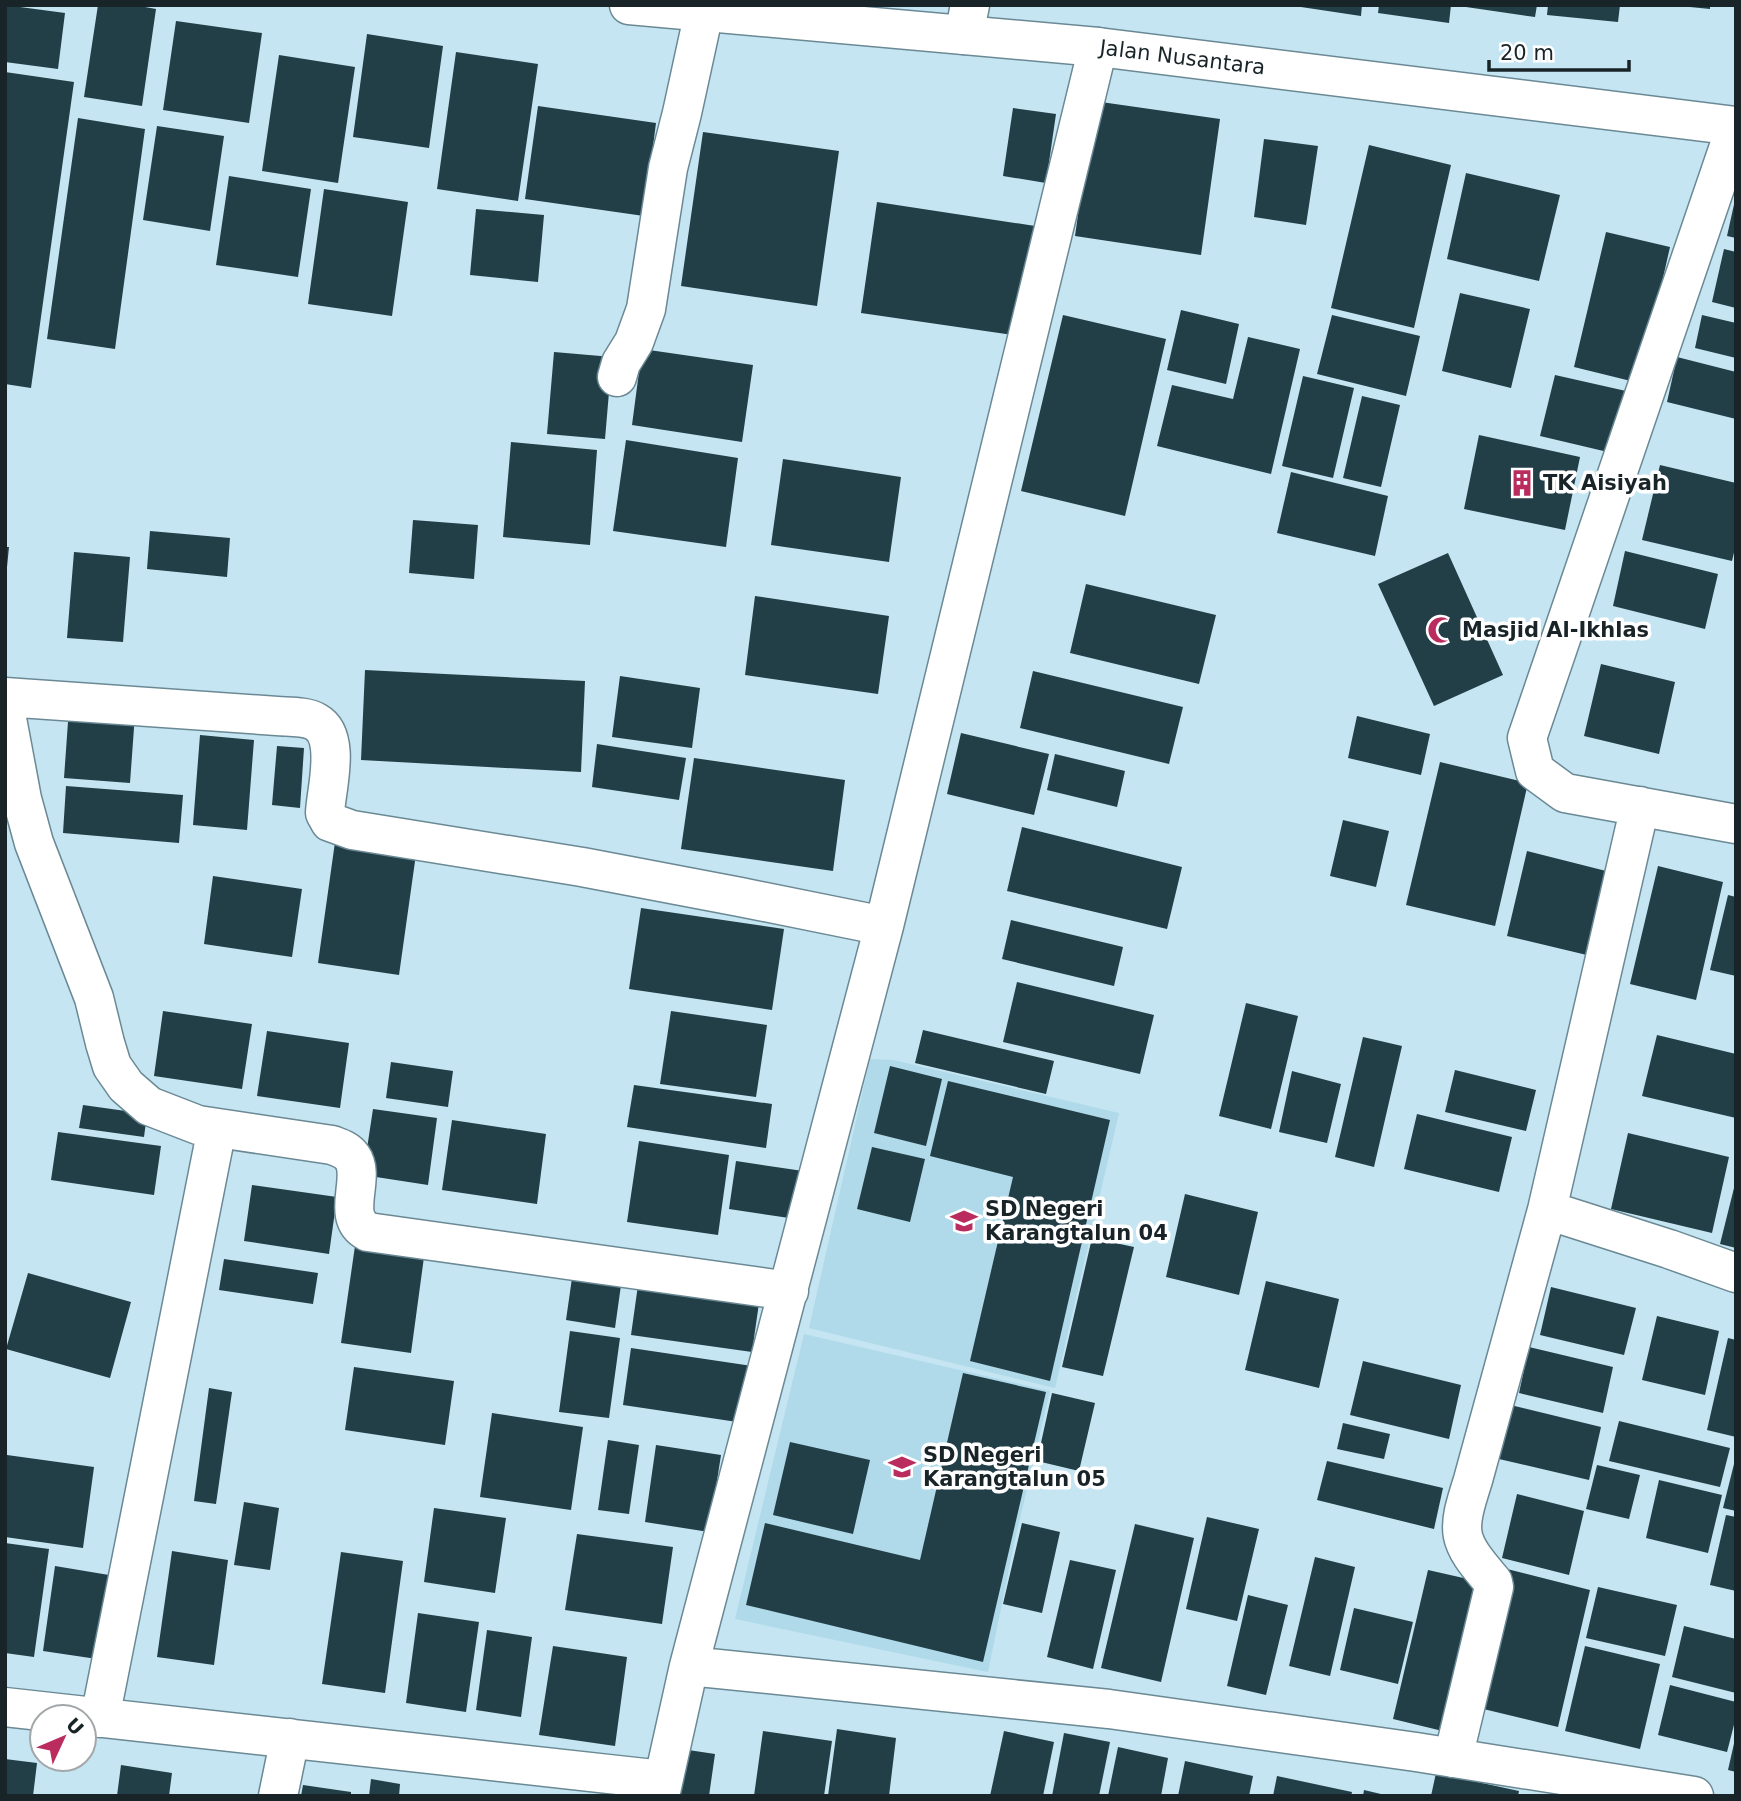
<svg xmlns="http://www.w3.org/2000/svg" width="1741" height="1801" font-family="'DejaVu Sans',sans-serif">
	<rect width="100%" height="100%" fill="#c4e5f1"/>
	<path fill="#b0dae9" d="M870,1059l23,1 226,53 -64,275 -246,-60z
		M804,1334l246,57 -36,153 -26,128 -253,-53z"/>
	<path fill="#223e47" d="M5,5l60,8 -7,56 -53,-7z
		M98,5h36l22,4 -14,97 -58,-9z
		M1301,5h61l-1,11 -60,-9z
		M1379,5h72l-2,18 -71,-10z
		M1466,5h71l-2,12 -69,-10z
		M1548,5h72l-2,17 -71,-7z
		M1690,5h20v4l-20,-2z
		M176,21l86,12 -13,90 -86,-13z
		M367,34l76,12 -14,102 -76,-11z
		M456,52l82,12 -20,137 -81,-12z
		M279,55l76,12 -17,116 -76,-12z
		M5,72l69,10 -43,306 -26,-4z
		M1094,101l126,18 -19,136 -126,-19z
		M538,106l118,17 -12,93 -119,-17z
		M1013,108l43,6 -10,69 -43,-7z
		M78,118l67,11 -30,220 -68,-10z
		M157,126l67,10 -14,95 -67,-11z
		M703,132l136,19 -22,155 -136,-20z
		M1264,139l54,7 -12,79 -52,-8z
		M1369,145l82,20 -37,163 -83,-20z
		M1466,173l94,22 -21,86 -92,-22z
		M229,176l82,13 -13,88 -82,-12z
		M324,189l84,13 -16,114 -84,-12z
		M1735,200h1v38l-9,-2z
		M877,202l158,24 -16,110 -158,-23z
		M476,209l68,6 -6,67 -68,-7z
		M1606,232l64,15 -31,136 -65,-16z
		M1724,249l12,3v56l-24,-6z
		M1460,293l70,16 -19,79 -69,-17z
		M1181,310l58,14 -13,60 -59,-14z
		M1063,315l103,24 -41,177 -104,-25z
		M1332,315l88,21 -14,60 -89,-22z
		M1702,315l34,8v35l-41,-10z
		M1248,337l52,12 -29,125 -114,-28 15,-61 61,14z
		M642,349l111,16 -11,77 -110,-17z
		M554,352l58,5 -7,82 -58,-5z
		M1677,357l59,15v47l-69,-17z
		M1555,375l71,16 -14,62 -72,-17z
		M1303,376l51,12 -21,90 -51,-12z
		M1362,396l38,9 -19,82 -38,-9z
		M1479,435l101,22 -15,73 -101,-21z
		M626,440l112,18 -12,89 -113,-16z
		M511,442l86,8 -7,95 -87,-8z
		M783,459l118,18 -12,85 -118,-17z
		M1660,465l76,18v61l-4,17 -90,-21z
		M1291,472l97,24 -13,60 -98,-23z
		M413,520l65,5 -4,54 -65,-6z
		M150,531l80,7 -3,39 -80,-8z
		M5,547h4l-2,20h-2z
		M1625,551l93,23 -13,55 -92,-23z
		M74,552l56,5 -7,85 -56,-4z
		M1448,553l55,122 -69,31 -56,-122z
		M1086,584l130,31 -17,69 -129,-31z
		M755,596l134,20 -11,78 -133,-19z
		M1601,664l74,18 -16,72 -75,-18z
		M365,670l220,11 -4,91 -220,-12z
		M1033,671l150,36 -14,57 -149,-36z
		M620,676l80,12 -8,60 -80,-11z
		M69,708l66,6 -5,69 -66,-5z
		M1357,716l73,18 -9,41 -73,-17z
		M961,733l88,21 -15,61 -87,-21z
		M200,735l54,5 -7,90 -54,-5z
		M597,744l89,14 -7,42 -87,-13z
		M277,746l27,2 -4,60 -28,-3z
		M1055,754l70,17 -8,36 -70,-17z
		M694,758l151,22 -12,91 -152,-22z
		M1440,762l88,21 -33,143 -89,-21z
		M66,786l117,9 -4,48 -116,-10z
		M1343,820l46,11 -13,56 -46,-11z
		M1022,827l160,40 -15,62 -160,-38z
		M336,835l81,12 -18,128 -81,-12z
		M1527,851l83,21 -19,84 -84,-20z
		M1658,866l65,16 -27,118 -66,-16z
		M213,876l89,13 -10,68 -88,-13z
		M1728,895l8,2v79l-26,-6z
		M641,908l143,21 -12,81 -143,-21z
		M1011,920l112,27 -9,39 -112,-27z
		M1017,982l137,33 -14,59 -137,-32z
		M1246,1003l52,13 -27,113 -52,-13z
		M163,1011l89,13 -10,65 -88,-13z
		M671,1011l96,14 -11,72 -96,-13z
		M923,1030l131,31 -8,33 -131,-31z
		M267,1031l82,12 -9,65 -83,-12z
		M1657,1035l79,19v64l-94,-22z
		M1363,1037l39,9 -28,121 -39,-10z
		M391,1062l62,9 -5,36 -62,-9z
		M890,1066l52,13 -16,67 -52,-13z
		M1455,1070l81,20 -10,41 -81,-19z
		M1292,1071l49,13 -14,59 -48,-11z
		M948,1081l162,39 -60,261 -80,-20 43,-184 -83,-21z
		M634,1085l138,19 -6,44 -139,-21z
		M83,1105l64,9 -3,23 -65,-9z
		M373,1109l64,9 -9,67 -65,-10z
		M1417,1114l95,23 -13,55 -95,-23z
		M452,1120l94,14 -9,70 -95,-14z
		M58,1132l103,14 -7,49 -103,-15z
		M1628,1133l101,24 -17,76 -101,-24z
		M639,1141l90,14 -11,80 -91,-13z
		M872,1147l53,12 -15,63 -53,-13z
		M736,1161l67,10 -7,48 -67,-10z
		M1735,1184h1v64l-16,-4z
		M252,1185l85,12 -8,57 -85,-13z
		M1185,1194l73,18 -19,83 -73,-18z
		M1092,1238l42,9 -31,129 -41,-9z
		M355,1246l69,11 -13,96 -70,-10z
		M224,1259l94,14 -5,31 -94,-14z
		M573,1271l49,7 -7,50 -49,-8z
		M28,1273l103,29 -21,76 -104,-29z
		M639,1278l121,18 -8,56 -121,-17z
		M1266,1281l73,18 -20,89 -74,-18z
		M1551,1287l85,21 -12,47 -84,-20z
		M1657,1316l62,15 -14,64 -63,-15z
		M570,1331l50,7 -11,80 -50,-6z
		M1728,1338l8,2v97l-29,-7z
		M1529,1347l84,20 -10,46 -84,-20z
		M631,1348l121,18 -8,57 -121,-18z
		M1363,1361l98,24 -12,54 -99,-24z
		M354,1367l100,14 -9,64 -100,-15z
		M963,1373l83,19 -63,270 -237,-57 19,-82 155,37z
		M209,1388l23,4 -16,112 -22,-3z
		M1052,1393l43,10 -16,68 -42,-10z
		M1498,1402l103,25 -12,53 -103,-24z
		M492,1413l91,14 -12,83 -91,-13z
		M1619,1421l111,27 -10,39 -111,-26z
		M1343,1423l47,11 -6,25 -47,-10z
		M608,1440l31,5 -10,69 -31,-4z
		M790,1442l80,18 -17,74 -80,-19z
		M656,1445l65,10 -12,77 -64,-10z
		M7,1455l87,12 -11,81 -78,-11v-69z
		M1735,1460h1v51l-13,-3z
		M1327,1461l116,27 -9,41 -117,-29z
		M1597,1465l43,10 -11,44 -43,-10z
		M1659,1480l63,15 -14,58 -62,-15z
		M1517,1494l67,17 -15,64 -67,-17z
		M244,1502l35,6 -9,62 -36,-5z
		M434,1508l72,10 -11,75 -71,-11z
		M1726,1515l10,2v74l-26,-6z
		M1207,1517l52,12 -22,92 -51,-12z
		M1022,1523l38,9 -18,81 -39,-9z
		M1135,1524l59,14 -33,144 -60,-14z
		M577,1534l96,13 -11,77 -97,-14z
		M5,1543l44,6 -15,108 -29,-4z
		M172,1551l56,9 -14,105 -57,-8z
		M341,1552l62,9 -18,132 -63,-9z
		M1315,1557l40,10 -25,109 -41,-10z
		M1070,1560l46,10 -23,99 -46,-12z
		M55,1566l54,9 -12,84 -54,-8z
		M1503,1568l87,22 -32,137 -87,-21z
		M1428,1570l62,14 -35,150 -62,-15z
		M1598,1587l79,18 -12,51 -79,-18z
		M1248,1595l40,10 -22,90 -39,-9z
		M1354,1608l59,14 -15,62 -58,-14z
		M418,1613l61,9 -13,90 -60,-9z
		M1684,1626l52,13v54l-64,-16z
		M487,1630l45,7 -11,80 -45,-7z
		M553,1646l74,11 -12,89 -76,-11z
		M1585,1646l75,18 -20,85 -75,-18z
		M1670,1685l66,17v15l-9,35 -69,-17z
		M837,1729l59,9 -7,58h-61z
		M763,1731l69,10 -8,55h-70z
		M1004,1731l50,11 -11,54h-53z
		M1064,1733l46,9 -11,54h-47z
		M1735,1739h1v33l-8,-2z
		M1118,1747l50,11 -7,38h-53z
		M675,1748l40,6 -6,42h-41z
		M5,1759l32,4 -4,33h-28z
		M1185,1761l68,15 -4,20h-71z
		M121,1765l51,8 -3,23h-52z
		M1436,1773l83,18 -1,5h-87z
		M1277,1776l75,16 -1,4h-78z
		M371,1779l29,5 -1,12h-30z
		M303,1785l48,7v4h-50z
		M1364,1790l21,5v1h-22z"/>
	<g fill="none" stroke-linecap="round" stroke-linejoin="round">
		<defs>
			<path id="street" d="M964,35l6,-30
				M1736,126l-209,612 8,33 30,22 171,31
				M617,377l4,-14 13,-21 12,-33 22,-141 14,-55 22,-101
				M5,697l272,19c12,1 29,0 39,6 26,15 10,67 9,91l5,9 22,8 230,37 158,30 144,29
				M5,708l17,91 12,44 60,155 11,45 7,23 14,20 23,20 49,19 134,20c8,3 15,5 20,12 15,21 -13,60 16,75l421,59
				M1547,1210l93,-404
				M689,1666l420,43 307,43 278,44
				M5,1707l658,73
				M100,1718l117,-590
				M1453,1758l41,-171 -1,-5c-37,-43 -37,-49 -20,-102l74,-270 122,39 67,24
				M278,1796l12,-58
				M660,1796l29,-130 195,-740 214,-879"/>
			<g id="highway">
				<path id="s1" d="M629,5l469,42 638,79"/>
			</g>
		</defs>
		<use href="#street" stroke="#6b8994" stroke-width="41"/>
		<use href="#highway" stroke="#6b8994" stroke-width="41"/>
		<use href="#street" stroke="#fff" stroke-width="38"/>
		<use href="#highway" stroke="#fff" stroke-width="38"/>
	</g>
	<defs>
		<symbol id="building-bare" viewBox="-9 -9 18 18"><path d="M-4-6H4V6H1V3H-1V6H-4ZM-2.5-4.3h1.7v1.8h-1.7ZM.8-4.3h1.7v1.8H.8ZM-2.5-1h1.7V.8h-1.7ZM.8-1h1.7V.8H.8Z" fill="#b92c5d" stroke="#fff" stroke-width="2.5" paint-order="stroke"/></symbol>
		<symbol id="mosque-bare" viewBox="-9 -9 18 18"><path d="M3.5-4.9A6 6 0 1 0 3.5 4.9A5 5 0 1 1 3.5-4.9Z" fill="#b92c5d" stroke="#fff" stroke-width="2.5" paint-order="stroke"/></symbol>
		<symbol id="school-bare" viewBox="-9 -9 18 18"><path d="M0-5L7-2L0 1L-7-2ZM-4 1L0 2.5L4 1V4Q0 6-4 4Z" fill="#b92c5d" stroke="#fff" stroke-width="2.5" paint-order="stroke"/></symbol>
	</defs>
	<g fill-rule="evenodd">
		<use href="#building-bare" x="1503" y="464" width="38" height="38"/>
		<use href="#mosque-bare" x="1422" y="611" width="38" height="38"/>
		<use href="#school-bare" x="945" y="1202" width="38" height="38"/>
		<use href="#school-bare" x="883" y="1448" width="38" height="38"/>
	</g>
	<g text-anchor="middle" stroke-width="7" stroke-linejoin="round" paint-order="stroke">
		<g font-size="21" fill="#182428" stroke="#fff">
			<text dy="7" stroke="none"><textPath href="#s1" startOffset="556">Jalan Nusantara</textPath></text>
		</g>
		<g font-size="21" font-weight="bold" fill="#182428" stroke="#fff" text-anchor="start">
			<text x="1543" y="490">TK Aisiyah</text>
			<text x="1462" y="637">Masjid Al-Ikhlas</text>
			<text x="985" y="1216">SD Negeri<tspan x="985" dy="24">Karangtalun 04</tspan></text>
			<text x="923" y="1462">SD Negeri<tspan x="923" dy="24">Karangtalun 05</tspan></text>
		</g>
	</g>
	<rect width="1741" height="1801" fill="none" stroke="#182428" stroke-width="14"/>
	<g transform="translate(63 1738) rotate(46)"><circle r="33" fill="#ffffff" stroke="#a3a7a9" stroke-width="2"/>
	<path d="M0-5L12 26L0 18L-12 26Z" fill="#b92c5d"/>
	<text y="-10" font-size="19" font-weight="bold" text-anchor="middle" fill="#182428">U</text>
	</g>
	<path d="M1489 60v10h140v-10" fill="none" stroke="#182428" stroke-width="3.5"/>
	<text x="1500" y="60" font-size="21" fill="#182428" stroke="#ffffff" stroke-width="5" paint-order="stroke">20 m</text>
</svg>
